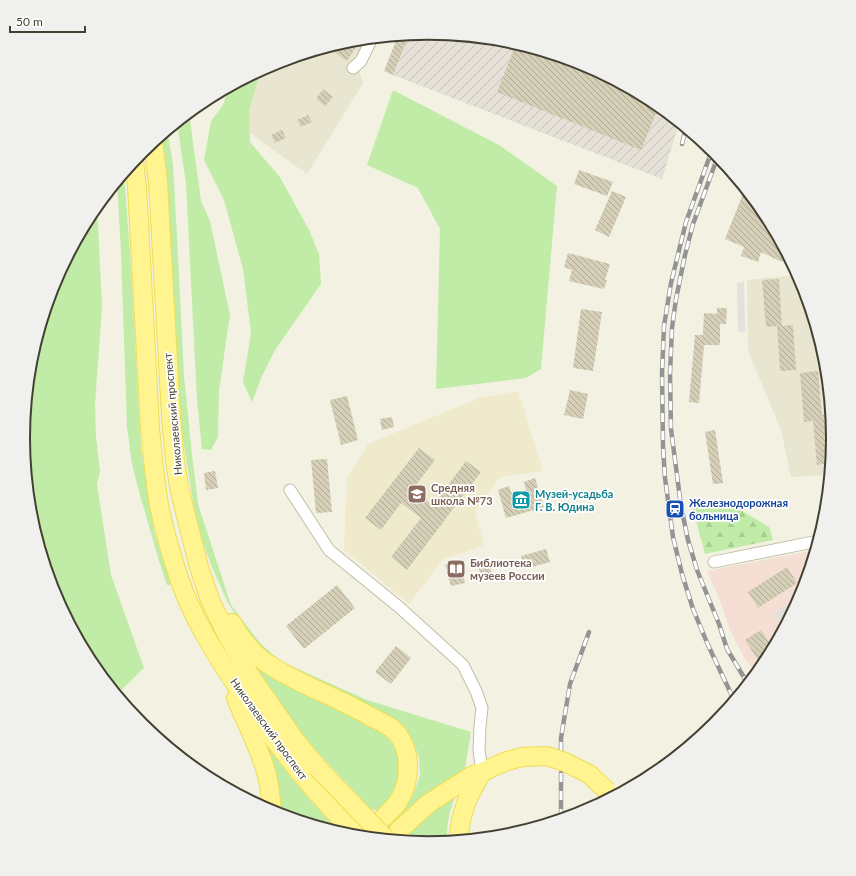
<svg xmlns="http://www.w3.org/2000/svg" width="856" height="876" font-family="Lato,sans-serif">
	<defs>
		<pattern id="industrial-furrows" width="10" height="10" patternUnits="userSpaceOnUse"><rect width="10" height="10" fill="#e5e1d8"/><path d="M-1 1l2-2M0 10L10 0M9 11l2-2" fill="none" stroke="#c6c2ba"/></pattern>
		<pattern id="forest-firs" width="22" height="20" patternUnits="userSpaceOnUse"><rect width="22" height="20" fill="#c0eca7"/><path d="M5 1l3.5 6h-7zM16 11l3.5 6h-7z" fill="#a6cc90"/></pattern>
		<pattern id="building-back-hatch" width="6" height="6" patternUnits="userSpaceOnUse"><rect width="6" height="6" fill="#d5cfb7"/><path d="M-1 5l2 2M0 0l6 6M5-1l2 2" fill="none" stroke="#afaa95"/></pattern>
	</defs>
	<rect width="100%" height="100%" fill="#f3f1e2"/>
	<path fill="#e8e5d0" d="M368,39l-11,23 6,21 -56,91 -64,-46 -14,-40 44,-24 76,-23z
		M797,274l5,9 23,76 8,79 -4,37 -38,2 -10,-47 -33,-79 -1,-71 49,-5z"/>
	<path fill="url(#industrial-furrows)" d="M428,33l79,8 76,23 70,37 26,22 -17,56 -269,-104 16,-40z"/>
	<path fill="#eeeacb" d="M518,391l25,80 -43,6 -25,34 9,35 -41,13 -34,45 -65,-54 3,-72 21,-34 111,-46z"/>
	<path fill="#f5dfd4" d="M815,550l-13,43 -37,70 -9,11 -12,-17 -14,-27 -10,-29 -13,-30z"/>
	<path fill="#c0eca7" d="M261,70l-12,40 1,32 30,35 29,53 10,24 2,30 -46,66 -13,26 -10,26 -9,-20 8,-49 -8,-64 -19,-69 -20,-40 7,-39 12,-16 6,-18z
		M393,90l106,55 58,41 -16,183 -15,9 -90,11 4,-160 -22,-41 -51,-23z
		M189,113l12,88 9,20 20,94 -11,75 -1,47 -7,13 -9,-1 -5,-49 -9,-178 -2,-39 -9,-60z
		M167,130l6,34 4,73 7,139 8,79 6,49 33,101 29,38 20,18 87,39 104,32 -6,37 -75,60 -4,-4 17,-17 11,-16 6,-16 -1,-18 -5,-15 -7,-12 -15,-14 -107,-49 -23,-18 -22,-27 -13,-22 -15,-34 -8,-21 -9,-32 -12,-74 -2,-22 -10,-151 -5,-102 -4,-30z
		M124,173l7,94 10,182 13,82 17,54h-4l-8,-24 -19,-66 -8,-31 -5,-37 -6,-175 -4,-70z
		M97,206l5,101 -7,97 1,33 4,35 -3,12 14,91 33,93 -27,26 -26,-31 -37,-70 -23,-76 -8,-79 8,-79 23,-76 37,-70z
		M250,659l76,44 58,30 10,13 6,14v17l-6,16 -16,18 -7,-2 -49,-52 -34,-39z
		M267,746c23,31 46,59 73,86l-61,-18 -3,-19z
		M456,794c-7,18 -9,28 -9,47l-19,2 -23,-2 -2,-2c15,-19 32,-32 53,-45z"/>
	<path fill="url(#forest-firs)" d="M723,499l46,28 4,13 -68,14 -13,-49z"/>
	<path fill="#e3e1dc" d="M744,282l1,50h-7l-1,-49z
		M802,592l-9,19 -15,11 -5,-7z"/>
	<path fill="url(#building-back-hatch)" d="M409,35l-16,40 -9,-4 14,-35z
		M348,41l8,6 -9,14 -13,-9 5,-8z
		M516,44l67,20 70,37 6,5 -18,44 -144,-58z
		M323,89l10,8 -8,9 -9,-7z
		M308,115l4,7 -11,5 -4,-7z
		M282,130l4,8 -11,5 -4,-8z
		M579,170l34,12 -6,14 -33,-12z
		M745,189l20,24 21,40 -4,9 -21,-10 -3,10 -17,-6 3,-9 -19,-8z
		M612,191l14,6 -17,40 -14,-7z
		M568,253l42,11 -5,16h2l-3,9 -35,-8 3,-11 -8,-3z
		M779,279l3,47 11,-1 3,45 -16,1 -3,-45 -11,1 -4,-47z
		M717,308h10l-1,16h-6v21h-16l-5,58 -10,-1 6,-67h8l1,-22 13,1z
		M581,309l21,3 -9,59 -20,-3z
		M818,371l4,44 6,-1 4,38 -2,11 -13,2 -4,-44 -9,1 -4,-49z
		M570,390l18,4 -5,25 -19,-4z
		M347,396l11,44 -17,5 -11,-45z
		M392,417l2,10 -12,3 -2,-11z
		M715,430l8,53 -10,1 -8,-52z
		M419,448l16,12 -23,30 21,15 33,-44 15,11 -74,98 -16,-13 30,-39 -20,-15 -20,27 -16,-12z
		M327,459l5,53 -16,1 -5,-53z
		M215,471l3,17 -12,2 -2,-17z
		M535,478l9,29 -38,11 -8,-28 11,-4 3,8 14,-4 -2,-8z
		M546,549l4,13 -26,7 -3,-13z
		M460,561l5,22 -14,3 -6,-21z
		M489,562l3,12 -11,3 -3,-13z
		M787,567l10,16 -39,25 -10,-16z
		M337,585l18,23 -51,41 -18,-23z
		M761,630l12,18 -6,11 -7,4 -15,-23z
		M396,646l15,12 -20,26 -16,-12z"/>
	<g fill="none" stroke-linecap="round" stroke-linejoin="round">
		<defs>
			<path id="street" d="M353,68l8,-7 11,-23
				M290,490l39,60 70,57 64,58 13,26 6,17 -2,18 -1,24 3,22
				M714,562l104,-21"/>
			<path id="primary" d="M153,142l5,40 13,234 4,44 4,27 10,41 10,39 11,33 18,37 23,40 44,63 22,27
				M134,161l3,26 13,240c2,26 5,53 9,78 5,25 13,52 21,76 13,37 34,71 56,104 28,43 59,84 94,122 9,10 20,20 30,29
				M232,623c9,16 23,33 39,43 32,20 68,32 100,51 9,4 19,9 26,16 15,19 14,49 1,69 -4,6 -10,11 -15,16
				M236,698c10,25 24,50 31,77 3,12 4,24 5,37
				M398,831l31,-28 42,-27 11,-4
				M460,840l-1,-6 2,-14 6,-20 15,-28 25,-11 15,-4"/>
		</defs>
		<use href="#street" stroke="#c2bea7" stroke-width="13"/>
		<use href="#primary" stroke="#ed5" stroke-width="20"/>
		<use href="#street" stroke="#fff" stroke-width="11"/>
		<use href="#primary" stroke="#fff490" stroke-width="18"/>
		<defs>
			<path id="rail" d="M682,144l4,-16
				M712,150l-26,72 -15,61 -7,43 -2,47 1,73 2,32 8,59 9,37 11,35 15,36 26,55
				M718,156l-25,68 -8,31 -9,44 -4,29 -2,46 1,55 10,77 7,34 9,30 22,54 8,25 21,35
				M561,751v-13l9,-54 19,-52
				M561,773v46"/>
		</defs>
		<use href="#rail" stroke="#949494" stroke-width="4.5"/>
		<use href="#rail" stroke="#fff" stroke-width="3" stroke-dasharray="9" stroke-linecap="butt"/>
		<defs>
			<path id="primary-bridge" d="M522,757l25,-1 18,6 24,12 18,17
				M317,767l69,72"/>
		</defs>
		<use href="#primary-bridge" stroke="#ed5" stroke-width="20" stroke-linecap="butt"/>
		<use href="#primary-bridge" stroke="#fff490" stroke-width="18"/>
	</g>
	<defs>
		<symbol id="school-square" viewBox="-11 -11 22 22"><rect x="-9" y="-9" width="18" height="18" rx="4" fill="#8d6e63" stroke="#fff"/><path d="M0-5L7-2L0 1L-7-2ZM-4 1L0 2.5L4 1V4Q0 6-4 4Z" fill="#fff"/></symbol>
		<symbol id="museum-square" viewBox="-11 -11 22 22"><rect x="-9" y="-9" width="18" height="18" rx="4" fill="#0f9aa8" stroke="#fff"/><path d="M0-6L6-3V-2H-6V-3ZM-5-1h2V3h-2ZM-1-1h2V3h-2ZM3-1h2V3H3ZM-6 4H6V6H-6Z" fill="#fff"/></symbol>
		<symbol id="station-square" viewBox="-11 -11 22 22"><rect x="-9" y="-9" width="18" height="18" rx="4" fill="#1a4fb4" stroke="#fff"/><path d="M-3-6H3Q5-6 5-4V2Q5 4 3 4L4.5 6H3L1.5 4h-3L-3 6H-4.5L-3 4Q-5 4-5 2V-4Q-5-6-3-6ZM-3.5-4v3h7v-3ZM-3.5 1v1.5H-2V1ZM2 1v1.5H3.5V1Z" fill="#fff"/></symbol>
		<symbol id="library-square" viewBox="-11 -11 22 22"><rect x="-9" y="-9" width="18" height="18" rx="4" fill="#8d6e63" stroke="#fff"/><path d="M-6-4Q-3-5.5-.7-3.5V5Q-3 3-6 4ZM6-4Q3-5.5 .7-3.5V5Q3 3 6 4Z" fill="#fff"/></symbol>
	</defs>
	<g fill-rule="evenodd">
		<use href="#school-square" x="406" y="483" width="22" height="22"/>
		<use href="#museum-square" x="510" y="489" width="22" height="22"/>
		<use href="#station-square" x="664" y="498" width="22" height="22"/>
		<use href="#library-square" x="445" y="558" width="22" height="22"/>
	</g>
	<g text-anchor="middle" stroke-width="3.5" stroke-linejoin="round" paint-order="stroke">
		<g font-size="11" fill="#454132" stroke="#fff">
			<text transform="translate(173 414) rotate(-95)" y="4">Николаевский проспект</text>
			<text transform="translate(269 729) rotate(54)" y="4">Николаевский проспект</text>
		</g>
		<g font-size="11" font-weight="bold" fill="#785e54" stroke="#fff" text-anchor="start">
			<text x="431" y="492">Средняя<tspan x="431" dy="13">школа №73</tspan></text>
			<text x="470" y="567">Библиотека<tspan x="470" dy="13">музеев России</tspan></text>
		</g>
		<g font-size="11" font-weight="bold" fill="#0d838f" stroke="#fff" text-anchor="start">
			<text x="535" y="498">Музей-усадьба<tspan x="535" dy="13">Г. В. Юдина</tspan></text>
		</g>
		<g font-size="11" font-weight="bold" fill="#164399" stroke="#fff" text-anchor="start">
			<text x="689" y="507">Железнодорожная<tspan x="689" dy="13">больница</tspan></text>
		</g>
	</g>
	<path d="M0 0H856V876H0ZM30 438a398 398 0 1 1 796 0a398 398 0 1 1-796 0Z" fill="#f0f0ef" fill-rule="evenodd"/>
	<path fill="none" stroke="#454132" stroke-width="2" d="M30 438a398 398 0 1 1 796 0a398 398 0 1 1-796 0Z"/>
	<path d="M10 26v6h75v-6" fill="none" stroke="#454132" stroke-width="2"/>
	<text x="16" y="26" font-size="12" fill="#454132" stroke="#ffffff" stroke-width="3" paint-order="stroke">50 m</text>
</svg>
